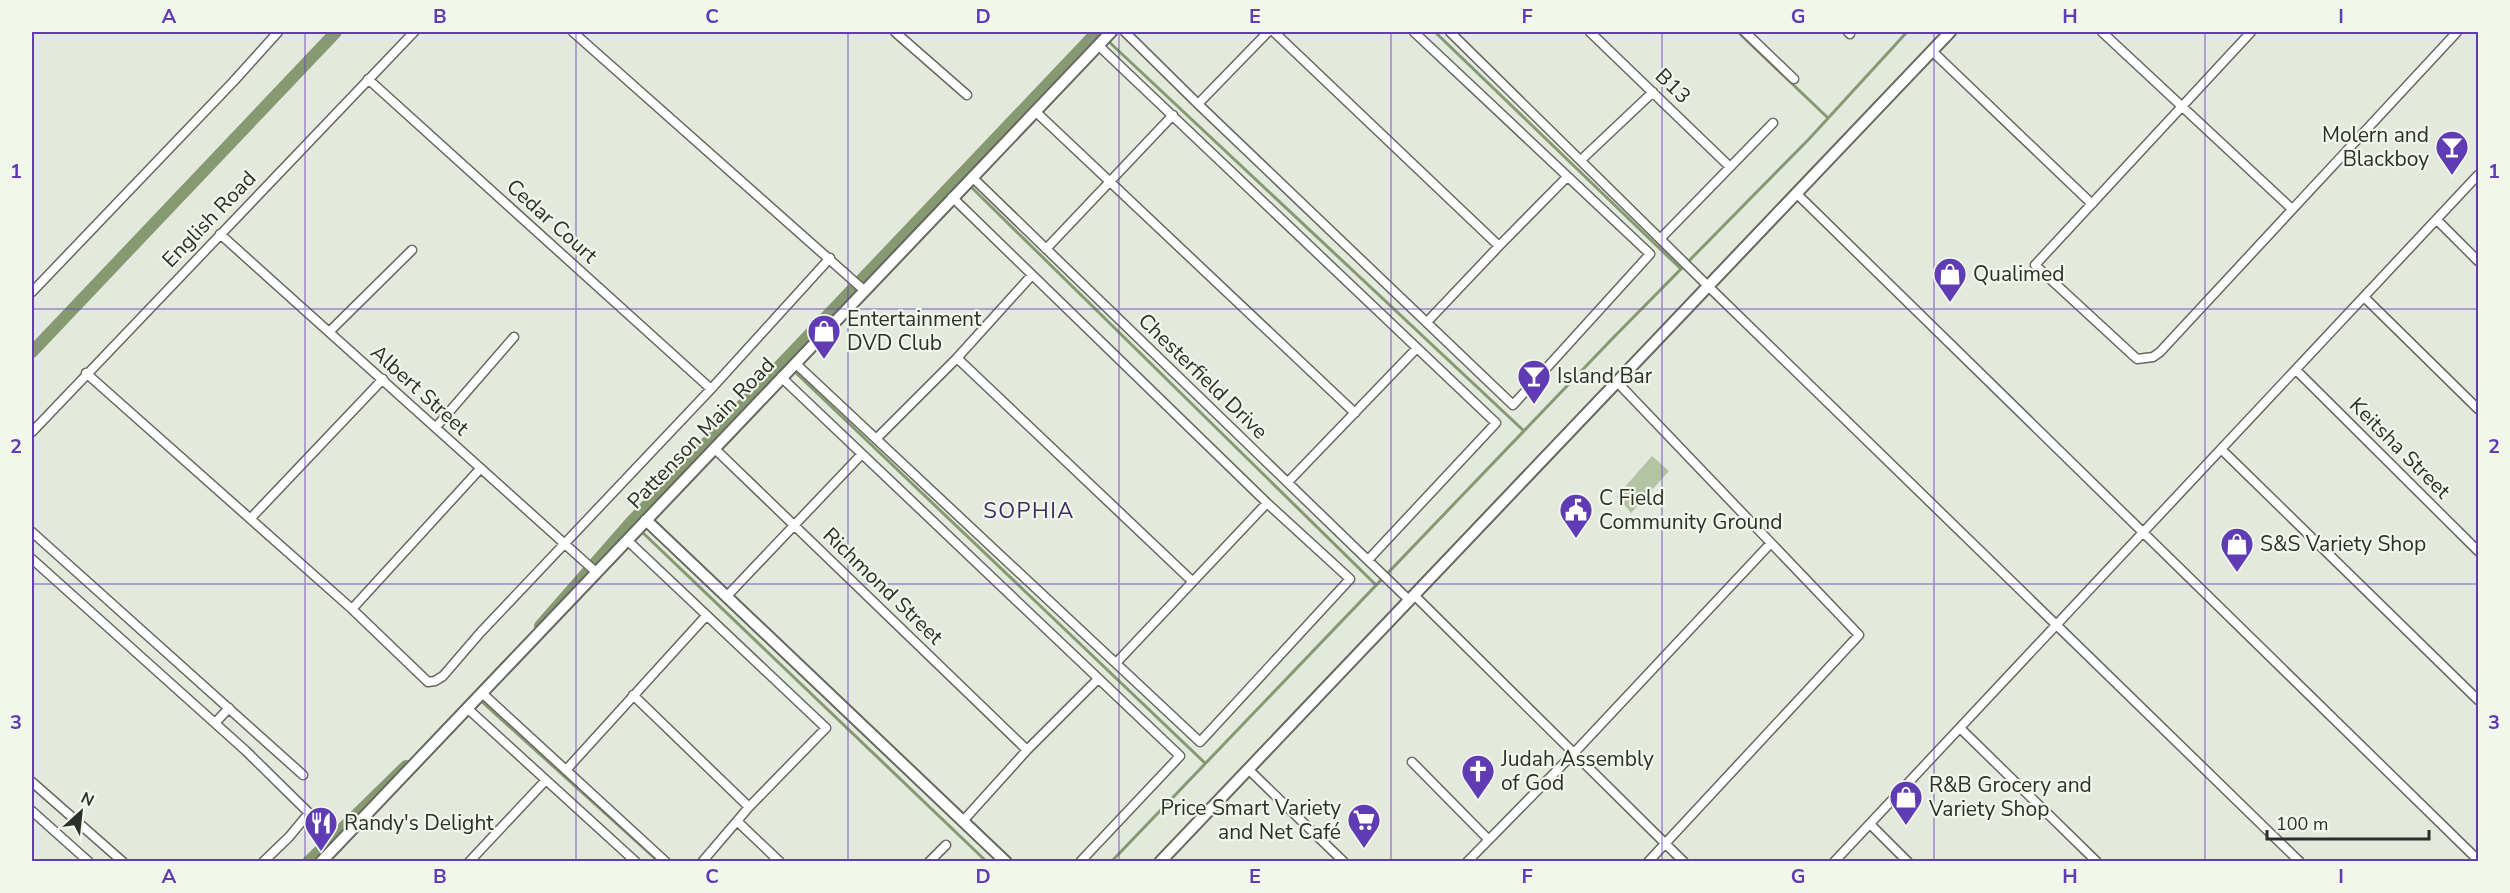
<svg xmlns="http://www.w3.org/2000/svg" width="2510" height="893" font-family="'Nunito Sans',sans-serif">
	<rect width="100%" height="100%" fill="#e4e9de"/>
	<path fill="#b4c3a3" d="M1652,456l17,15 -38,42 -14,-17z"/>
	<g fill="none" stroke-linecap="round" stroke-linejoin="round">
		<path stroke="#869971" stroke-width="3" d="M1435,32l246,237
			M1738,32l89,85
			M1107,40l417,391
			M960,176l416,409
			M794,371l411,392
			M641,531l346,331
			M480,700l179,162
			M309,860l1,2
			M1111,862l500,-522 198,-201 98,-107"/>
		<path stroke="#869971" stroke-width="12" d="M32,352l304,-320
			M540,626l91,-104 466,-490
			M308,862l98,-96"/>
		<defs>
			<path id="minor" d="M573,32l292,259
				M895,32l72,63
				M1125,32l73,72 315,301 137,-151 -236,-222
				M1274,32l225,214 68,-69
				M1450,32l259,255 591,575
				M1590,32l140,135
				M1745,32l49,47
				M1848,32l2,2
				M2102,32l190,177
				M2251,32l-216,233 102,94 16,-2 7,-5 297,-320
				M1098,45l398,378 -128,137
				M1932,51l160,153
				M368,79l343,310
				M1198,104l70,-72
				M1035,111l320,302
				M1581,160l72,-68
				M972,177l437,423
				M1797,194l681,666
				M2437,220l41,41
				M220,234l376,338
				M1661,238l112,-115
				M1046,249l127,-134
				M32,292l201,-210 45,-50
				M2364,297l114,112
				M1427,322l72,-76
				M329,332l83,-82
				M957,358l235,223
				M795,363l405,379 150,-163 -83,-76 -315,-306
				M2296,370l182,181
				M86,373l266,236 76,73 7,-1 8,-5 37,-43 231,-244 119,-131
				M781,377l399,379 -100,106
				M1617,382l242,253 -211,227
				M436,427l78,-90
				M32,432l382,-400
				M876,439l81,-81 75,-83
				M714,448l313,302
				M2221,449l257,251
				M1288,482l129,-134
				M251,518l132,-139
				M32,532l271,243
				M627,540l199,188 -77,79 -47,55
				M32,559l214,192 63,62 -20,24 -26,25
				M1414,595l270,267
				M727,596l134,-141
				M352,609l128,-140
				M1117,662l150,-159
				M482,693l184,169
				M633,695l116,112
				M467,708l169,154
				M215,723l14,-15
				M1960,728l137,134
				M1412,762l76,77
				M567,769l139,-153
				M1248,769l96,93
				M32,782l91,80
				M32,811l57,51
				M963,821l64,-71 71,-71
				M738,822l42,40
				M1870,824l38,38
				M469,862l77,-82
				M929,862l17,-17
				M1467,862l106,-108 197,-210
				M1834,862l644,-687"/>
			<path id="tertiary" d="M646,520l360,342
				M321,862l790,-830
				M1160,862l790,-830"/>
		</defs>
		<use href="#minor" stroke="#64685f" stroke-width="11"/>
		<use href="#tertiary" stroke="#64685f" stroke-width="14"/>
		<use href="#minor" stroke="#fff" stroke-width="8"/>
		<use href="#tertiary" stroke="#fff" stroke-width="10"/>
	</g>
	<path fill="none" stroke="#603cb4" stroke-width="1.5" stroke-opacity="0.55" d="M305,32v830M576,32v830M848,32v830M1119,32v830M1391,32v830M1662,32v830M1934,32v830M2205,32v830M32,309h2446M32,584h2446"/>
	<defs>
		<symbol id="bar-pin" viewBox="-11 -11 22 30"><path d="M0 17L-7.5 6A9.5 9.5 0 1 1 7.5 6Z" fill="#603cb4" stroke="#f1f7eb"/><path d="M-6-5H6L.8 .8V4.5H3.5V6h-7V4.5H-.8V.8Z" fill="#fff"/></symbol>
		<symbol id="shop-pin" viewBox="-11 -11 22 30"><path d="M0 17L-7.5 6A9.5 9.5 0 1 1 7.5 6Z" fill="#603cb4" stroke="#f1f7eb"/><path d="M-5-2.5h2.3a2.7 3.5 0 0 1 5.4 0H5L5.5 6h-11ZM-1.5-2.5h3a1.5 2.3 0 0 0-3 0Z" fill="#fff"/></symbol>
		<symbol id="civic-pin" viewBox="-11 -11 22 30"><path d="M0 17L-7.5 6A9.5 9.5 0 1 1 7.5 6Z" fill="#603cb4" stroke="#f1f7eb"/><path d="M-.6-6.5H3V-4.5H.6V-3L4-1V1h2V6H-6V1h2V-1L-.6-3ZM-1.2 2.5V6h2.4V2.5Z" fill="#fff"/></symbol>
		<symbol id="church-pin" viewBox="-11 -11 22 30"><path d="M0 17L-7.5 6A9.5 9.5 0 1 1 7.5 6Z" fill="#603cb4" stroke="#f1f7eb"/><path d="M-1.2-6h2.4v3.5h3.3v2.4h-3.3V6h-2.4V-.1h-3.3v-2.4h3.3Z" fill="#fff"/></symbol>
		<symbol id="supermarket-pin" viewBox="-11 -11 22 30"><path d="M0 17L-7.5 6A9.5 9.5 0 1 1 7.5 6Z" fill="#603cb4" stroke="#f1f7eb"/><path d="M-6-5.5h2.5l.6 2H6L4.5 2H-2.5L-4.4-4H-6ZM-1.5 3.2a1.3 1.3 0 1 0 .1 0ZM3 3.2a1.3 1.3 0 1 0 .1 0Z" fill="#fff"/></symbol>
		<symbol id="restaurant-pin" viewBox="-11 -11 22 30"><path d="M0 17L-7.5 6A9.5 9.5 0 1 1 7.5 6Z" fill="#603cb4" stroke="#f1f7eb"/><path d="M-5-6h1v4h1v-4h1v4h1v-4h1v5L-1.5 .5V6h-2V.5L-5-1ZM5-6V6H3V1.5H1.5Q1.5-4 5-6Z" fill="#fff"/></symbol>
	</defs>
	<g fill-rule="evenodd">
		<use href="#bar-pin" x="2433" y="128" width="38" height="52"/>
		<use href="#shop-pin" x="1931" y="255" width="38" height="52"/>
		<use href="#shop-pin" x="805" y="312" width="38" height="52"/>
		<use href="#bar-pin" x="1515" y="357" width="38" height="52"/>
		<use href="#civic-pin" x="1557" y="491" width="38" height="52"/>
		<use href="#shop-pin" x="2218" y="525" width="38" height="52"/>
		<use href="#church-pin" x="1459" y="752" width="38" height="52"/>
		<use href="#shop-pin" x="1887" y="778" width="38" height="52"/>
		<use href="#supermarket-pin" x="1345" y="801" width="38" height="52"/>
		<use href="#restaurant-pin" x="302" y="804" width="38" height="52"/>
	</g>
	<g text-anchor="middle" stroke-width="4.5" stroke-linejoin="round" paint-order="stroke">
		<g font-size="21" fill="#2c2f2a" stroke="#f1f7eb">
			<text transform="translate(1673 86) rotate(44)" y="7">B13</text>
			<text transform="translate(209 219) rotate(-46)" y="7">English Road</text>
			<text transform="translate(552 221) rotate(42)" y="7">Cedar Court</text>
			<text transform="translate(1203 376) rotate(44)" y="7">Chesterfield Drive</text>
			<text transform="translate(420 390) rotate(42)" y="7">Albert Street</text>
			<text transform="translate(701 433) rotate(-46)" y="7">Pattenson Main Road</text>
			<text transform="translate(2400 448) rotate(45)" y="7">Keitsha Street</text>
			<text transform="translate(883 586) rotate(44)" y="7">Richmond Street</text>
		</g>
		<g font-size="21" fill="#2c2f2a" stroke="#f1f7eb" text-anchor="start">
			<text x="2429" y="142" text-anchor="end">Molern and<tspan x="2429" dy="24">Blackboy</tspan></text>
			<text x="1973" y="281">Qualimed</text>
			<text x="847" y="326">Entertainment<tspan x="847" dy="24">DVD Club</tspan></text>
			<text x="1557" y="383">Island Bar</text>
			<text x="1599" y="505">C Field<tspan x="1599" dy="24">Community Ground</tspan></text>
			<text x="2260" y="551">S&amp;S Variety Shop</text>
			<text x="1501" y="766">Judah Assembly<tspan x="1501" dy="24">of God</tspan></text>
			<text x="1929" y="792">R&amp;B Grocery and<tspan x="1929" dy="24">Variety Shop</tspan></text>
			<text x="1341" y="815" text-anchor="end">Price Smart Variety<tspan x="1341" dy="24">and Net Café</tspan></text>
			<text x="344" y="830">Randy's Delight</text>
		</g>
		<g font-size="22" letter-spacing="1.5" fill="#3b2c68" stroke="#f1f7eb">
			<text x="1029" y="518">SOPHIA</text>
		</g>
	</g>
	<rect width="2510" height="893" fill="none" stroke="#f1f7eb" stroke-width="66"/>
	<g transform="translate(81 812) rotate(27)" stroke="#f1f7eb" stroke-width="4.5" paint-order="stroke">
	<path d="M0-4.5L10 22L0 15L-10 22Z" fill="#2c2f2a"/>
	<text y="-9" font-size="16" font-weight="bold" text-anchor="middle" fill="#2c2f2a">N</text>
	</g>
	<path d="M2267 830v9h162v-9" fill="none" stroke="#2c2f2a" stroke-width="3"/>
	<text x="2276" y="830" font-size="18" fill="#2c2f2a" stroke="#f1f7eb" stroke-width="4.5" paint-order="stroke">100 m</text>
	<rect x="33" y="33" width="2444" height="827" fill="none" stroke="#603cb4" stroke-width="2"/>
	<g font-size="20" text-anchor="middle" font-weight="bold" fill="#603cb4">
		<text x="169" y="23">A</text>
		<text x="440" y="23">B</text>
		<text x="712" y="23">C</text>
		<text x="983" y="23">D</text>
		<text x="1255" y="23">E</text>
		<text x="1527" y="23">F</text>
		<text x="1798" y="23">G</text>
		<text x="2070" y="23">H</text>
		<text x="2341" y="23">I</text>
		<text x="16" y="178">1</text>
		<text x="2494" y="178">1</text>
		<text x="16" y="453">2</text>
		<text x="2494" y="453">2</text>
		<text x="16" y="729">3</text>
		<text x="2494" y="729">3</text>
		<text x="169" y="883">A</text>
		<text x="440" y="883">B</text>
		<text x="712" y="883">C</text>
		<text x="983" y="883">D</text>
		<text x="1255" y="883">E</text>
		<text x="1527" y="883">F</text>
		<text x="1798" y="883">G</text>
		<text x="2070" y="883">H</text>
		<text x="2341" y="883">I</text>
	</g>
</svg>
